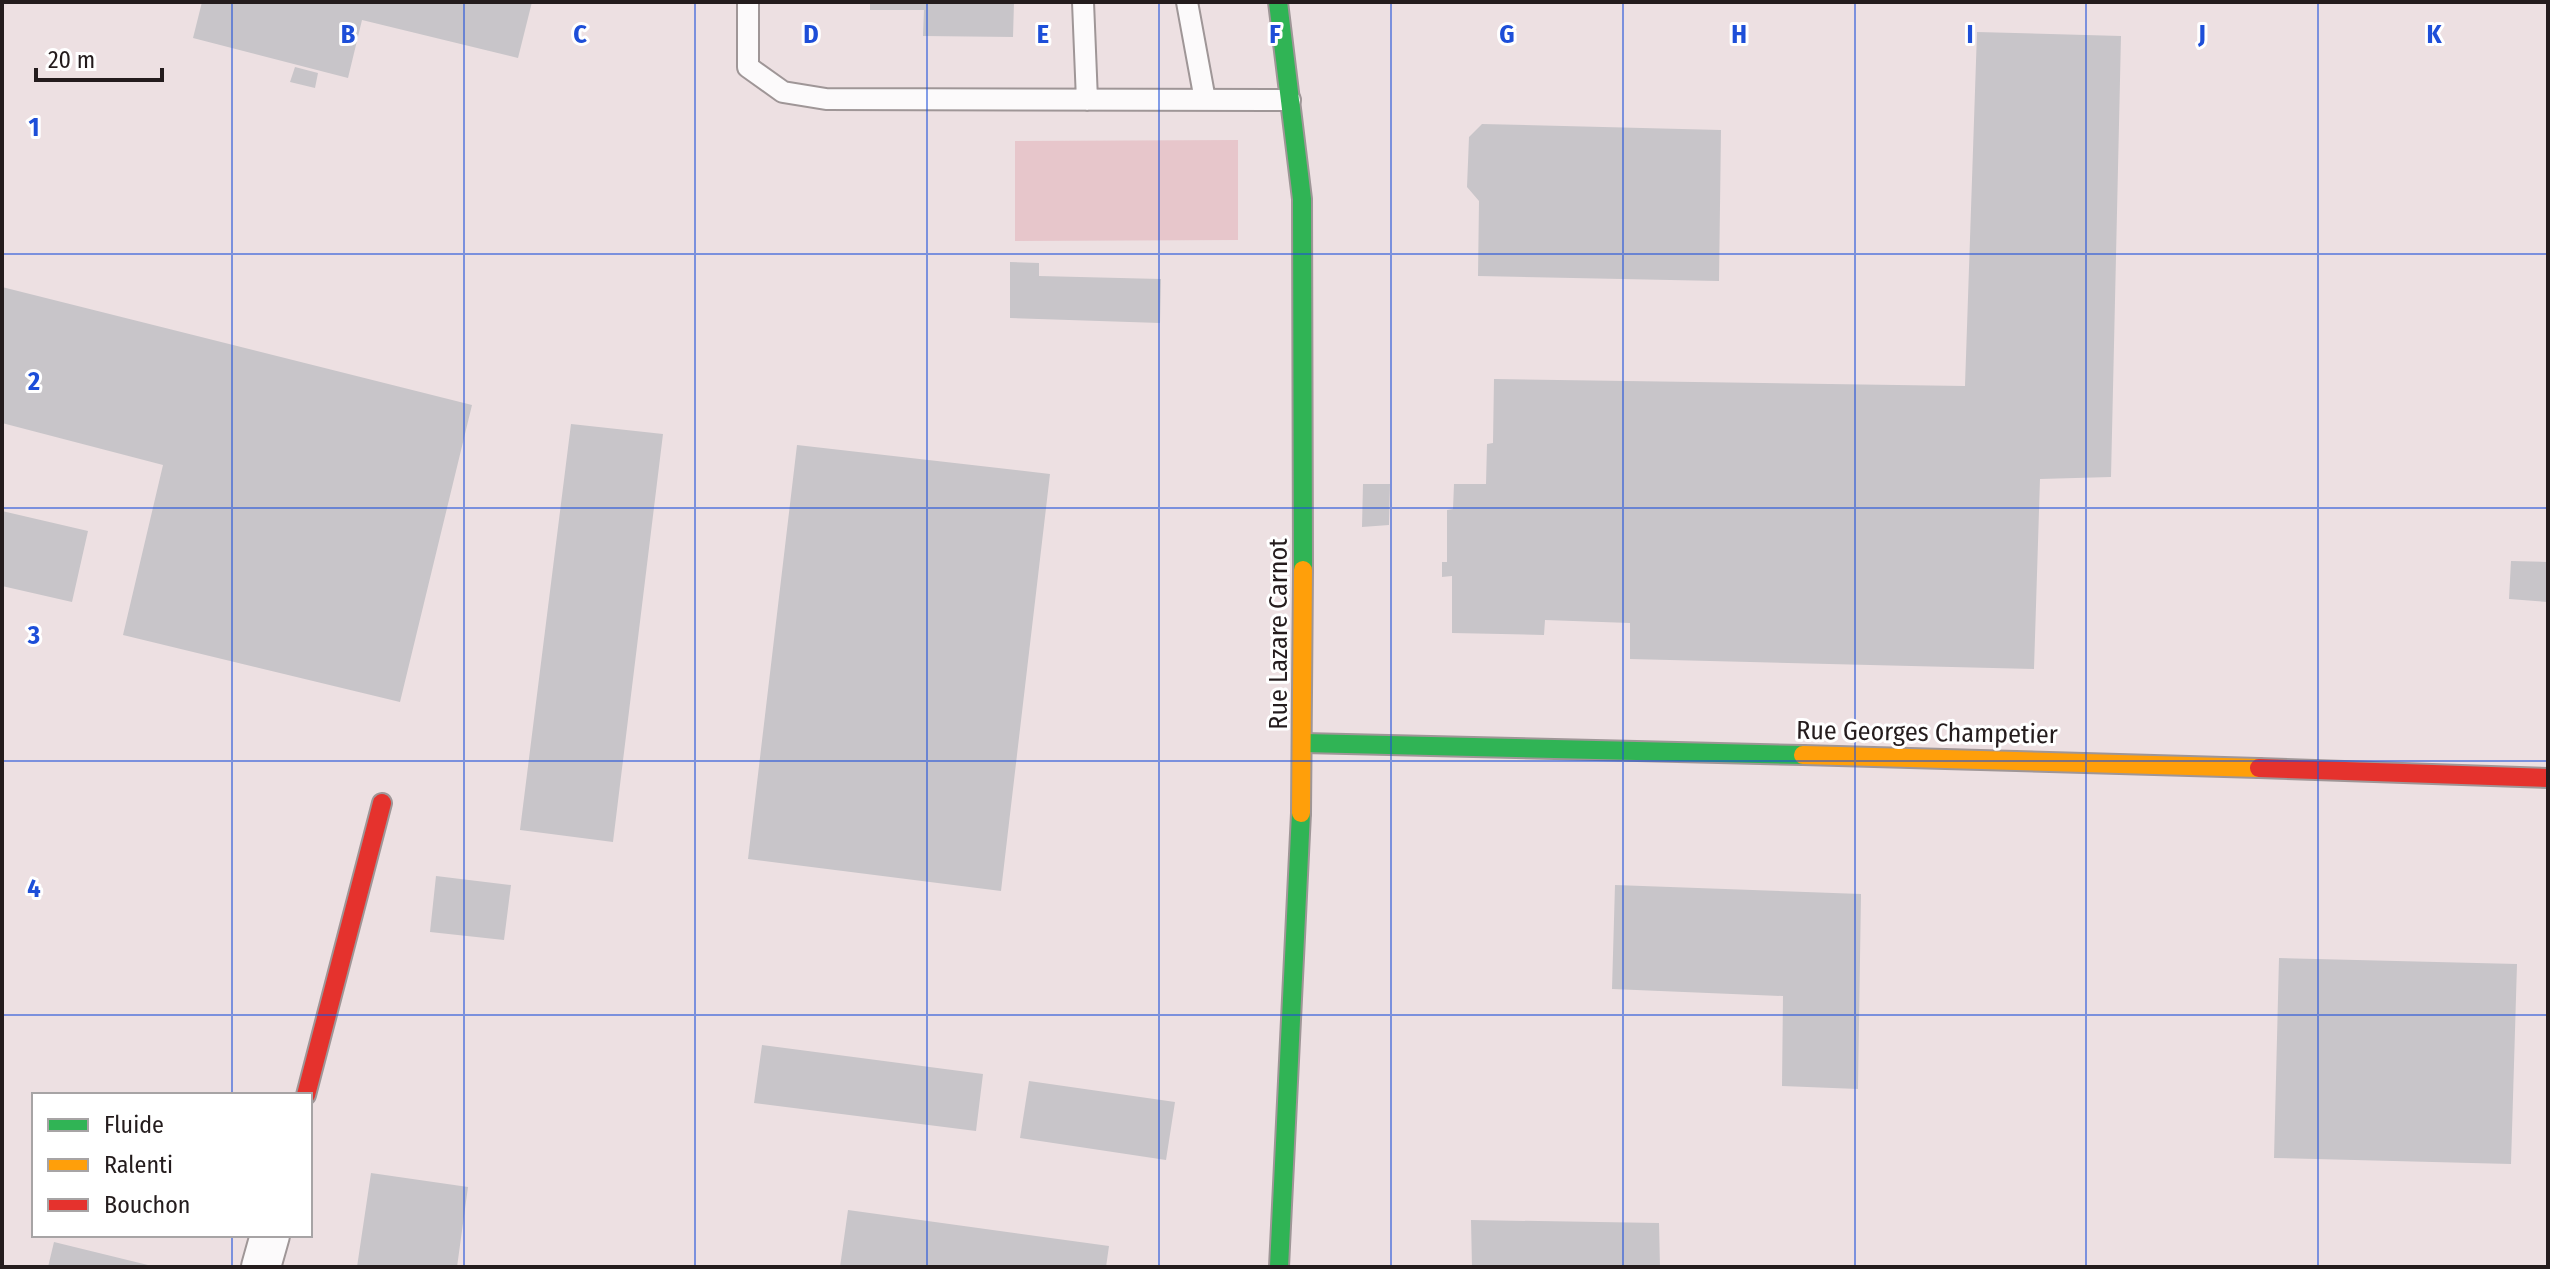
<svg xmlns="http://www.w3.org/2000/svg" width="2550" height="1269" font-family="'Fira Sans Condensed',sans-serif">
	<rect width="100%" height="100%" fill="#ede0e2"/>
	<path fill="#e7c6cb" d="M1238,140v100l-223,1v-100z"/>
	<path fill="#c8c5c9" d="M202,2h330l-14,56 -156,-38 -14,58 -155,-40z
		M870,2h144l-1,35 -90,-1 1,-26h-54z
		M1977,32l144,4 -10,441 -71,2 -6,190 -404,-10v-36l-85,-3 -1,15 -92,-2v-57l-10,1v-15h5v-52l6,-1 1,-25h32l1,-40 6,-1 1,-64 471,7z
		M295,67l23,6 -3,15 -25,-6z
		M1482,124l239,6 -2,151 -241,-5 1,-75 -12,-14 2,-50z
		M1010,262l29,1v13l122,3 -1,44 -150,-5z
		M2,287l470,118 -72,297 -277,-67 40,-170 -161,-42z
		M571,424l92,10 -50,408 -93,-12z
		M797,445l253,29 -49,417 -253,-32z
		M1363,484h27l-1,41 -27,2z
		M2,511l86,20 -16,71 -70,-16z
		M2511,561l37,1v40l-39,-3z
		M436,876l75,9 -7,55 -74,-8z
		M1615,885l246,9 -3,195 -76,-3 1,-90 -171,-7z
		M2279,958l238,6 -6,200 -237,-6z
		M762,1045l221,29 -7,57 -222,-28z
		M1029,1081l146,21 -9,58 -146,-22z
		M371,1173l97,14 -11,80h-100z
		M848,1210l261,36 -3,21h-266z
		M1471,1220l188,3 1,44h-188z
		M54,1242l98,24v1h-104z"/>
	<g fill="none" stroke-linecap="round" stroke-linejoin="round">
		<defs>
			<path id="lane" d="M748,2v65l35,25 43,7 464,1
				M1083,2l4,98
				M1187,2l18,98"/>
			<path id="street" d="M261,1267l9,-32"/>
			<path id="fast" d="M1278,2l24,197 1,371
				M1304,743l499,12
				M1279,1267l22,-454"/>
			<path id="slow" d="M1803,755l456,13
				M1301,813l2,-243"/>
			<path id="jam" d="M2259,768l289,10
				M306,1095l76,-292"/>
		</defs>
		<use href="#lane" stroke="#9f9697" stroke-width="24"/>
		<use href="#street" stroke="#9f9697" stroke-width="42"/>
		<use href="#fast" stroke="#9f9697" stroke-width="22"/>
		<use href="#slow" stroke="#9f9697" stroke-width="22"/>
		<use href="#jam" stroke="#9f9697" stroke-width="22"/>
		<use href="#lane" stroke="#fcfafb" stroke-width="20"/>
		<use href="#street" stroke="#fcfafb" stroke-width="38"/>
		<use href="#fast" stroke="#30b455" stroke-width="18"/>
		<use href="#slow" stroke="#ff9f0a" stroke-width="18"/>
		<use href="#jam" stroke="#e5322d" stroke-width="18"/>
	</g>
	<path fill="none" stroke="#1d4ed8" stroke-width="2" stroke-opacity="0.55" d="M232,2v1093M464,2v1265M695,2v1265M927,2v1265M1159,2v1265M1391,2v1265M1623,2v1265M1855,2v1265M2086,2v1265M2318,2v1265M2,254h2546M2,508h2546M2,761h2546M2,1015h2546M232,1235v32"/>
	<g text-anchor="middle" stroke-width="6" stroke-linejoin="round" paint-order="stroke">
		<g font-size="26" fill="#241c1d" stroke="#fff">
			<text transform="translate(1278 634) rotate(-90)" y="9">Rue Lazare Carnot</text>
			<text transform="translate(1927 732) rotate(1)" y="9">Rue Georges Champetier</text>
		</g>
	</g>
	<g font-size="26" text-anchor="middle" font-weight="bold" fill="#1d4ed8" stroke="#fff" stroke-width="6" stroke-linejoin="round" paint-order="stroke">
		<text x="348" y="43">B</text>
		<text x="580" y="43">C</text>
		<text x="811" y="43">D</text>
		<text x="1043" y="43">E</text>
		<text x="1275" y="43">F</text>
		<text x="1507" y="43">G</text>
		<text x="1739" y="43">H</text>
		<text x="1970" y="43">I</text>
		<text x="2202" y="43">J</text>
		<text x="2434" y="43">K</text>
		<text x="34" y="136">1</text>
		<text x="34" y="390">2</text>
		<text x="34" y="644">3</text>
		<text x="34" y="897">4</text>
	</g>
	<rect width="2550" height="1269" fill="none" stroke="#241c1d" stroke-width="8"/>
	<rect x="32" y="1093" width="280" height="144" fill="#ffffff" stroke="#a7a4a5" stroke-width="2"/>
	<rect x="48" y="1119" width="40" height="12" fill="#30b455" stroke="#a7a4a5" stroke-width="2"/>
	<text x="104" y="1133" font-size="24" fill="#241c1d">Fluide</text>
	<rect x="48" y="1159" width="40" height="12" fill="#ff9f0a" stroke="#a7a4a5" stroke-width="2"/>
	<text x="104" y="1173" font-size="24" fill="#241c1d">Ralenti</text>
	<rect x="48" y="1199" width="40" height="12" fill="#e5322d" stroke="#a7a4a5" stroke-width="2"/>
	<text x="104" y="1213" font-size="24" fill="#241c1d">Bouchon</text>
	<path d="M36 68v12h126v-12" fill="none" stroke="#241c1d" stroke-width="4"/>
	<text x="48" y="68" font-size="24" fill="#241c1d" stroke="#ffffff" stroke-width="6" paint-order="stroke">20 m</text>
</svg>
